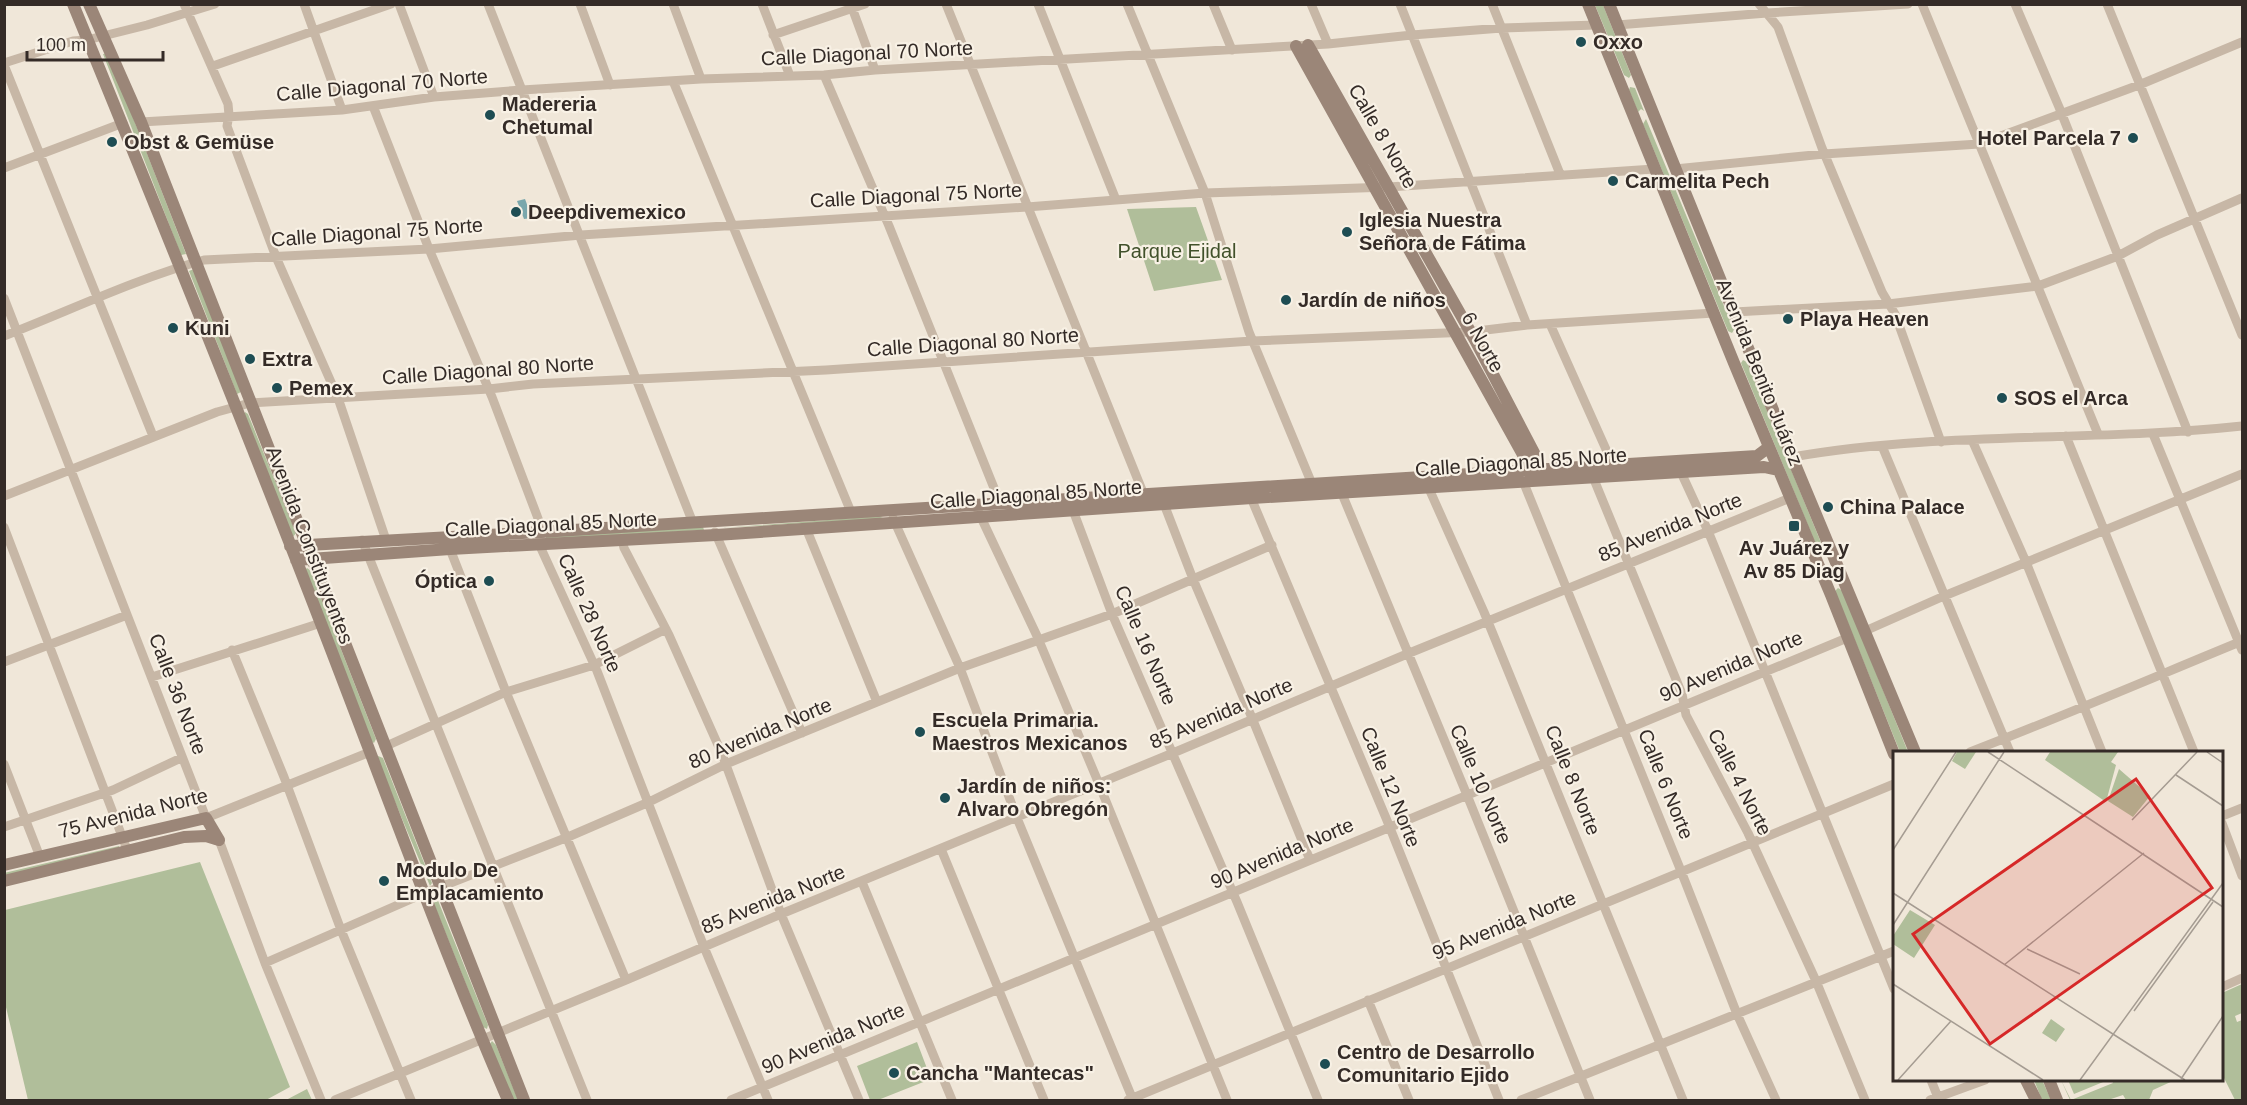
<svg xmlns="http://www.w3.org/2000/svg" width="2247" height="1105" font-family="Helvetica,sans-serif">
	<rect width="100%" height="100%" fill="#f0e7d9"/>
	<path fill="#b0be9a" d="M1595,5h8l28,70 -2,3 -5,-3z
		M108,53l78,201 -5,1 -78,-201z
		M1630,87l5,1 9,23 -3,-2 -3,3 -9,-22z
		M1646,119l88,211 -2,3 -4,-2 -85,-207z
		M1196,207l26,73 -68,11 -27,-82z
		M194,269l47,123 -4,2 -48,-123z
		M1743,360l4,2 77,188 -2,3 -3,-1 -78,-189z
		M245,412l3,2 48,119 -3,4 -50,-121z
		M880,516l3,1 -6,2 -155,9z
		M703,527l1,3 -158,10v-3z
		M307,568l3,2 66,169 -2,4 -3,-2 -67,-170z
		M1838,588l5,3 65,161h-8l-65,-161z
		M378,756l5,2 49,125 -2,3 -52,-125z
		M119,846v2l-114,28 -1,-3z
		M200,862l90,225 -24,13h-238l-23,-97v-93z
		M434,896l3,2 51,127 -1,4 -4,-2 -51,-128z
		M2242,984v29l-7,3 2,6 5,-2 -1,7 1,73h-7l-13,-26v-81z
		M492,1041l4,4 22,55h-5l-23,-56z
		M917,1042l14,37 -53,21h-8l-13,-34z
		M2034,1080h8l9,20h-9z
		M2061,1080l10,20 42,-17 -1,-3h63l-22,10 -4,10h-23l-3,-5 -15,5h-38z
		M2068,1080h40l-34,14z
		M307,1089l5,11h-26z"/>
	<path fill="#7aa7ac" d="M525,199l7,19 -8,1 -7,-18z"/>
	<g fill="none" stroke-linecap="round" stroke-linejoin="round">
		<path stroke="#c7b7a6" stroke-width="9" d="M184,4l44,100 1,11 -2,11 49,131 62,141 48,142
			M304,4l38,106
			M399,4l35,93
			M488,4l205,519
			M580,4l30,81
			M673,4l28,75
			M762,4l28,72
			M946,4l198,491
			M1038,4l78,196
			M1127,4l78,189 44,139 63,152
			M1213,4l19,46
			M1311,4l17,40
			M1400,4l127,321
			M1492,4l68,170
			M1759,4l19,23 44,121 60,144 13,22 46,128
			M1922,4l176,430
			M2015,4l44,103 129,325
			M2107,4l135,331
			M851,5l24,65
			M1617,25l150,-12 141,-9
			M773,35l92,-31
			M4,63l69,-22 14,-1 60,-15 68,-21
			M4,65l149,371
			M213,66l178,-62
			M824,75l65,151 111,277
			M673,81l178,431
			M373,106l56,143 63,148 47,124 2,11 -2,12 58,127 107,276 64,153
			M141,122l201,-12 92,-13 88,-7 179,-11 123,-4 51,-5 453,-26 84,-9 90,-7 95,-3
			M4,168l119,-45
			M1675,169l149,-15 155,-10 160,-59 103,-43
			M4,298l202,520 164,-66
			M1734,312l154,-8 150,-18 80,-30 39,-21 85,-37
			M1550,324l63,141
			M4,336c67,-26 131,-57 200,-76l225,-11 152,-14 446,-28 178,-14 184,-6 265,-18
			M2153,434l89,216
			M2066,436l128,316
			M1972,440l54,122 76,190
			M1882,446l128,306
			M1792,457c149,-26 301,-15 450,-31
			M1679,468l29,63 186,458
			M1593,477l89,217 4,21 62,118 68,148 49,119
			M1523,481l158,390 56,143 39,86
			M1426,482l58,130 199,488
			M1340,489l127,306 123,305
			M1249,493l137,325 113,282
			M4,496l213,-84 33,-9 239,-14 44,-5 293,-14 426,-29 217,-9 58,-7 187,-12
			M1164,504l29,75 59,139 58,142
			M1071,505l41,109 125,288 81,198
			M978,511l59,125 62,148 128,316
			M893,518l67,150 57,150 116,282
			M4,527l124,325
			M806,528l71,174
			M715,532l87,201
			M622,538l2,10 45,87 53,119 59,160 78,186
			M362,540l225,560
			M450,549l56,143 120,288
			M1865,631l79,-35 298,-122
			M232,650l52,127 57,153 70,170
			M4,662l123,-47
			M152,677l169,-54
			M384,747l122,-55 88,-27 72,-36
			M1970,752c91,-35 182,-74 272,-111
			M4,764l36,93
			M2222,816l20,-8
			M2222,823l20,53
			M4,827l109,-37 68,-32
			M219,840l46,123 56,137
			M941,849l103,251
			M862,882l90,218
			M265,963l160,-70 143,-56 81,-35 77,-38 234,-96 152,-54 160,-69
			M2222,987l20,-9
			M1368,1000l41,100
			M1931,1080l8,20
			M335,1100l291,-120 155,-66 392,-161 234,-99 383,-156
			M731,1100l1116,-462
			M1128,1100l766,-316
			M1521,1100l373,-149
			M1930,1100l55,-20"/>
		<path stroke="#9b8678" stroke-width="12" d="M73,4c84,205 167,410 247,617 62,160 120,322 188,479
			M89,4l52,118 383,978
			M1588,4l146,359 97,232 63,159
			M1609,4l183,453 123,295
			M1308,45l167,295 67,128
			M1296,46l235,423
			M290,546l251,-14 1216,-76 12,-9
			M296,560l154,-11 266,-14 536,-37 512,-31 14,3
			M4,865l202,-47 13,22
			M4,881l180,-44 22,-1 13,4
			M2026,1080l10,20
			M2049,1080l8,20"/>
	</g>
	<g fill="#1e4d53" stroke="#f8f1e5" stroke-width="2">
		<circle cx="1581" cy="42" r="6"/>
		<circle cx="490" cy="115" r="6"/>
		<circle cx="2133" cy="138" r="6"/>
		<circle cx="112" cy="142" r="6"/>
		<circle cx="1613" cy="181" r="6"/>
		<circle cx="516" cy="212" r="6"/>
		<circle cx="1347" cy="232" r="6"/>
		<circle cx="1286" cy="300" r="6"/>
		<circle cx="1788" cy="319" r="6"/>
		<circle cx="173" cy="328" r="6"/>
		<circle cx="250" cy="359" r="6"/>
		<circle cx="277" cy="388" r="6"/>
		<circle cx="2002" cy="398" r="6"/>
		<circle cx="1828" cy="507" r="6"/>
		<rect x="1788" y="520" width="12" height="12" rx="3"/>
		<circle cx="489" cy="581" r="6"/>
		<circle cx="920" cy="732" r="6"/>
		<circle cx="945" cy="798" r="6"/>
		<circle cx="384" cy="881" r="6"/>
		<circle cx="1325" cy="1064" r="6"/>
		<circle cx="894" cy="1073" r="6"/>
	</g>
	<g text-anchor="middle" stroke-width="4.5" stroke-linejoin="round" paint-order="stroke">
		<g font-size="20" font-weight="bold" fill="#342b27" stroke="#f8f1e5" text-anchor="start">
			<text x="1593" y="49">Oxxo</text>
			<text x="502" y="111">Madereria<tspan x="502" dy="23">Chetumal</tspan></text>
			<text x="2121" y="145" text-anchor="end">Hotel Parcela 7</text>
			<text x="124" y="149">Obst &amp; Gemüse</text>
			<text x="1625" y="188">Carmelita Pech</text>
			<text x="528" y="219">Deepdivemexico</text>
			<text x="1359" y="227">Iglesia Nuestra<tspan x="1359" dy="23">Señora de Fátima</tspan></text>
			<text x="1298" y="307">Jardín de niños</text>
			<text x="1800" y="326">Playa Heaven</text>
			<text x="185" y="335">Kuni</text>
			<text x="262" y="366">Extra</text>
			<text x="289" y="395">Pemex</text>
			<text x="2014" y="405">SOS el Arca</text>
			<text x="1840" y="514">China Palace</text>
			<text x="1794" y="555" text-anchor="middle">Av Juárez y<tspan x="1794" dy="23">Av 85 Diag</tspan></text>
			<text x="477" y="588" text-anchor="end">Óptica</text>
			<text x="932" y="727">Escuela Primaria.<tspan x="932" dy="23">Maestros Mexicanos</tspan></text>
			<text x="957" y="793">Jardín de niños:<tspan x="957" dy="23">Alvaro Obregón</tspan></text>
			<text x="396" y="877">Modulo De<tspan x="396" dy="23">Emplacamiento</tspan></text>
			<text x="1337" y="1059">Centro de Desarrollo<tspan x="1337" dy="23">Comunitario Ejido</tspan></text>
			<text x="906" y="1080">Cancha "Mantecas"</text>
		</g>
		<g font-size="20" fill="#342b27" stroke="#f8f1e5">
			<text transform="translate(867 53) rotate(-3)" y="7">Calle Diagonal 70 Norte</text>
			<text transform="translate(382 85) rotate(-5)" y="7">Calle Diagonal 70 Norte</text>
			<text transform="translate(1383 136) rotate(60)" y="7">Calle 8 Norte</text>
			<text transform="translate(916 195) rotate(-3)" y="7">Calle Diagonal 75 Norte</text>
			<text transform="translate(377 232) rotate(-4)" y="7">Calle Diagonal 75 Norte</text>
			<text transform="translate(973 342) rotate(-4)" y="7">Calle Diagonal 80 Norte</text>
			<text transform="translate(1483 342) rotate(61)" y="7">6 Norte</text>
			<text transform="translate(488 370) rotate(-4)" y="7">Calle Diagonal 80 Norte</text>
			<text transform="translate(1760 372) rotate(68)" y="7">Avenida Benito Juárez</text>
			<text transform="translate(1521 462) rotate(-4)" y="7">Calle Diagonal 85 Norte</text>
			<text transform="translate(1036 494) rotate(-4)" y="7">Calle Diagonal 85 Norte</text>
			<text transform="translate(551 524) rotate(-3)" y="7">Calle Diagonal 85 Norte</text>
			<text transform="translate(1670 527) rotate(-22)" y="7">85 Avenida Norte</text>
			<text transform="translate(310 545) rotate(69)" y="7">Avenida Constituyentes</text>
			<text transform="translate(590 613) rotate(66)" y="7">Calle 28 Norte</text>
			<text transform="translate(1146 645) rotate(67)" y="7">Calle 16 Norte</text>
			<text transform="translate(1731 666) rotate(-23)" y="7">90 Avenida Norte</text>
			<text transform="translate(178 694) rotate(69)" y="7">Calle 36 Norte</text>
			<text transform="translate(1221 713) rotate(-23)" y="7">85 Avenida Norte</text>
			<text transform="translate(760 733) rotate(-23)" y="7">80 Avenida Norte</text>
			<text transform="translate(1573 780) rotate(68)" y="7">Calle 8 Norte</text>
			<text transform="translate(1740 782) rotate(63)" y="7">Calle 4 Norte</text>
			<text transform="translate(1481 784) rotate(67)" y="7">Calle 10 Norte</text>
			<text transform="translate(1666 784) rotate(68)" y="7">Calle 6 Norte</text>
			<text transform="translate(1391 787) rotate(68)" y="7">Calle 12 Norte</text>
			<text transform="translate(133 813) rotate(-14)" y="7">75 Avenida Norte</text>
			<text transform="translate(1282 853) rotate(-23)" y="7">90 Avenida Norte</text>
			<text transform="translate(773 899) rotate(-22)" y="7">85 Avenida Norte</text>
			<text transform="translate(1504 925) rotate(-22)" y="7">95 Avenida Norte</text>
			<text transform="translate(833 1038) rotate(-23)" y="7">90 Avenida Norte</text>
		</g>
		<g font-size="20" fill="#41512b" stroke="#f8f1e5">
			<text x="1177" y="258">Parque Ejidal</text>
		</g>
	</g>
	<g transform="translate(1893 751)">
		<rect width="330" height="330" fill="#f0e7d9"/>
		<path d="M64,1h19l-11,17 -13,-8zM157,1h68l-7,10 5,3 -10,37 -61,-42zM226,18l31,27 -17,21 -25,-16zM17,159l25,15 -21,33 -21,-14v-8zM158,268l14,10 -9,13 -14,-9z" fill="#b0be9a"/>
		<path fill="none" stroke="#a59c92" stroke-width="1.5" d="M95,1l235,155M314,1l16,11M283,24l47,31M239,69l65,-68M0,99l63,-98M0,142l223,143M0,174l111,-173M134,198l53,25M111,214l140,-112M0,233l150,96M241,260l79,-109M223,285l69,44M288,328l42,-63M5,329l53,-59M187,329l143,-197"/>
		<path fill="#d62828" fill-opacity="0.15" stroke="#d62828" stroke-width="3" d="M243,28l76,109 -222,156 -77,-110z"/>
		<rect width="330" height="330" fill="none" stroke="#342b27" stroke-width="3"/>
	</g>
	<rect width="2247" height="1105" fill="none" stroke="#342b27" stroke-width="12"/>
	<path d="M27 51v9h136v-9" fill="none" stroke="#342b27" stroke-width="3"/>
	<text x="36" y="51" font-size="18" fill="#342b27" stroke="#f8f1e5" stroke-width="4.5" paint-order="stroke">100 m</text>
</svg>
